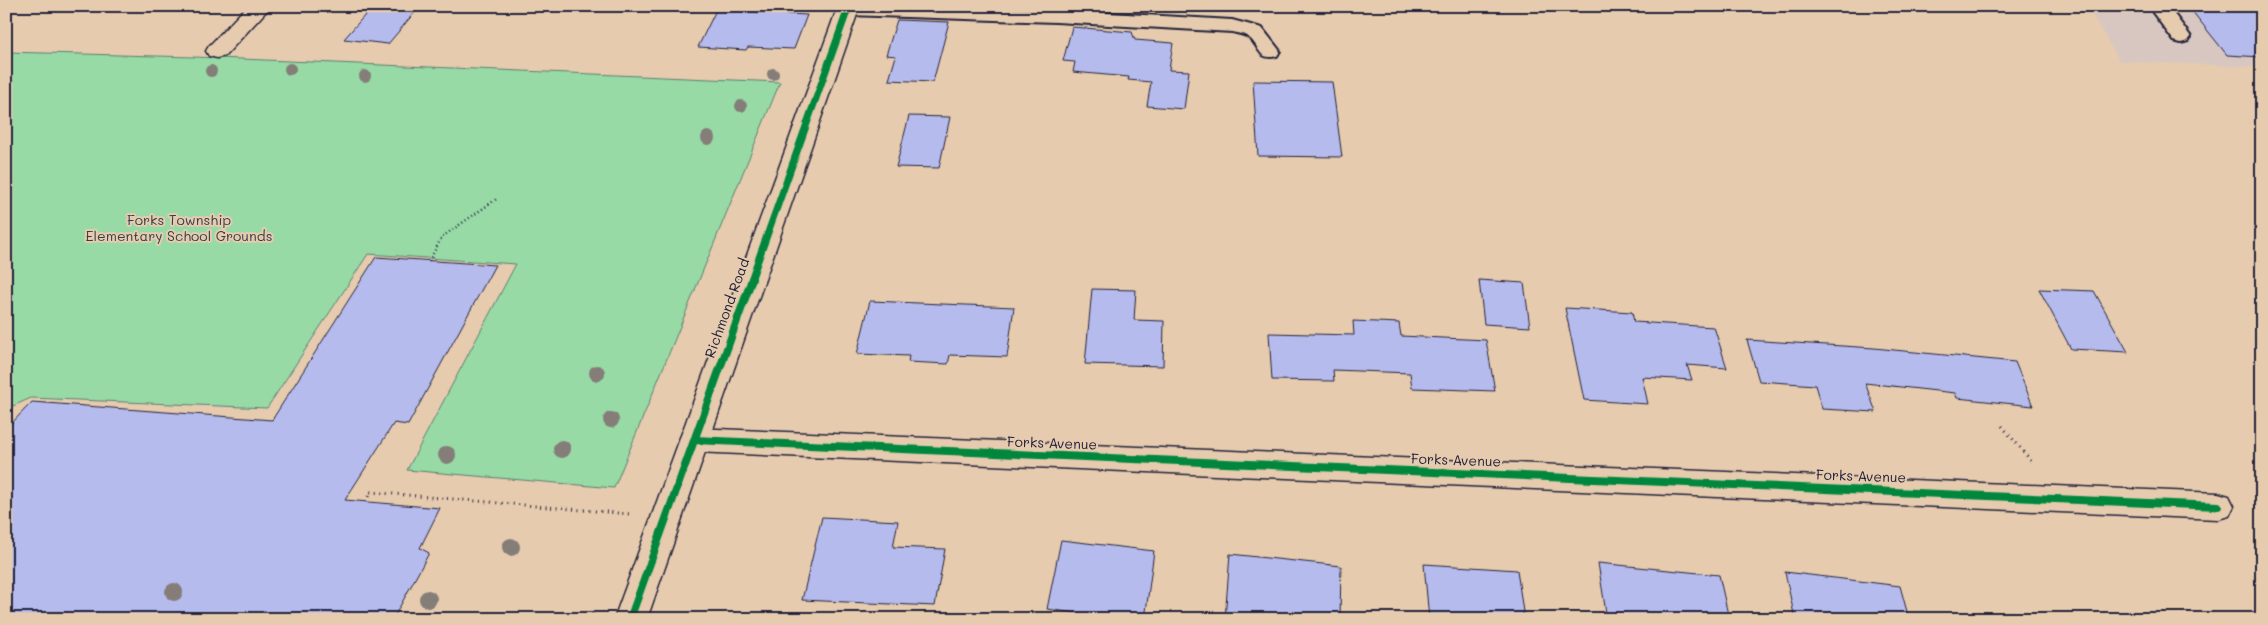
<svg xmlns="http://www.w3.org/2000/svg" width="2268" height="625" font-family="Mali,sans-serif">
	<rect width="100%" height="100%" fill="#e6cbae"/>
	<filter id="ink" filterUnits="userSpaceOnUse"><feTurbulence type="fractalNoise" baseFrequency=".02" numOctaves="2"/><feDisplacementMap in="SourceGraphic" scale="10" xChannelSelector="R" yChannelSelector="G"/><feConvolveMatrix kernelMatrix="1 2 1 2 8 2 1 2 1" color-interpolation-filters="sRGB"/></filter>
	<g filter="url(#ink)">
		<path fill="#d8c6c1" d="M2087,6h175v61l-142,-6z"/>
		<path fill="#97daa6" stroke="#5c7e70" d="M6,52l188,5 586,25 -166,406 -207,-18 109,-206 -148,-10 -101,154 -236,-10 -25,11z"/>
		<path fill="#b6bbed" stroke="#22223b" d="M373,6h47l-32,38 -44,-5z
			M2188,6l74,1v50l-35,-2z
			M716,10l91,5 -13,34 -46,-2 -2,3 -48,-3z
			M897,20l52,2 -16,60 -44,-2 7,-24 -10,-1z
			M1072,27l60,5 3,8 38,3 -4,27 20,1 -5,38 -37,-3 4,-24 -23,-2 1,-3 -56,-5 2,-10 -12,-1z
			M1253,81l79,1 10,75 -84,-1z
			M909,116l41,1 -11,51 -43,-1z
			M376,257l119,8 -87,160 -14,-2 -49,77 95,8 -20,40 9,5 -36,66h-387v-190l26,-27 240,18z
			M1479,280l45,3 6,44 -46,-3z
			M1092,289l44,1 -2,30 30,1 -1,45 -78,-2z
			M2039,289l55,2 34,61 -57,-3z
			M870,301l144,6 -7,50 -57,-2 -2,9 -40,-2 1,-6 -52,-2z
			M1565,308l67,4 2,10 80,5 13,41 -40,-3 5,15 -50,-3 6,27 -64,-4z
			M1353,321l46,2 2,13 85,4 9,51 -83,-3 -2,-15 -77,-3 1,11 -62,-1 -3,-47 85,2z
			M1747,340l127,8 141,14 18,44 -76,-8 -2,-5 -90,-10 11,29 -54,-3 -7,-24 -56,-4z
			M822,517l76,4 -5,26 52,2 -10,57 -133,-6z
			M1061,540l93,11 -9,68h-27l-71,-10z
			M1230,554l111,12 -1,53h-115z
			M1598,563l121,12 10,44h-122z
			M1424,564l93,6 7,49h-95z
			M1785,572l115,14 9,33h-114z"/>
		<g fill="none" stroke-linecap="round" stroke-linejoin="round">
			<defs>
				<path id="lane" d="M840,6h107l109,4 176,10 30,8 18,23 -3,5c-20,5 -16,-10 -29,-19 -4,-3 -12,-4 -16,-5l-176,-10 -208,-7 -7,-2 -3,-4z
					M2148,6h20l23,31 -3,4 -7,2 -7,-2z"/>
				<path id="street" d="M247,6h24l-46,50 -8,2 -8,-2 -3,-5 3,-5z
					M694,428l1524,65 11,3 5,10 -5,10 -11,3 -1524,-67 -11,-3 -4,-9 4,-9z"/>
				<path id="secondary" d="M838,6h22l-213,613h-33z"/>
			</defs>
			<use href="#lane" stroke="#22223b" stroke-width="4"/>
			<use href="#street" stroke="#22223b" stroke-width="3"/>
			<use href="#secondary" stroke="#22223b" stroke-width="3"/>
			<path stroke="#22223b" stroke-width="2.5" stroke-dasharray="1 3" stroke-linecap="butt" d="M429,261l13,-24 56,-39"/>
			<path stroke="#22223b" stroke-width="3" stroke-dasharray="1 4.5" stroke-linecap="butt" d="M2002,426l30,36
				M366,502l4,-10 260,22
				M590,619l3,-7"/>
			<use href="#lane" fill="#e6cbae" fill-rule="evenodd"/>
			<use href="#street" fill="#e6cbae" fill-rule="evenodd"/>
			<use href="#secondary" fill="#e6cbae" fill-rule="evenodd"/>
			<defs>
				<path id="cycleway-far1" d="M751,280l98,-274"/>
				<path id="cycleway" d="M694,440l1524,66
					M630,619l122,-340"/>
			</defs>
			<use href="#cycleway-far1" stroke="#e6cbae" stroke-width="9"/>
			<use href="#cycleway" stroke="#e6cbae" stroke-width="11"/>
			<use href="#cycleway-far1" stroke="#00873e" stroke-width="7"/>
			<use href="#cycleway" stroke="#00873e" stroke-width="8"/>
		</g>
		<g fill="#847d78">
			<circle cx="290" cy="69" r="6"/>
			<circle cx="211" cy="71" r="6"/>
			<circle cx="773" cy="74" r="6"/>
			<circle cx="365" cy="76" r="6"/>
			<circle cx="741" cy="106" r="6"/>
			<circle cx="708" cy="138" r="7"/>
			<circle cx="597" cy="373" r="8"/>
			<circle cx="611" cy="420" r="8"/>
			<circle cx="562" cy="449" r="9"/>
			<circle cx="447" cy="455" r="9"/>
			<circle cx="511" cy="547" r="9"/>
			<circle cx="174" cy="592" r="9"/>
			<circle cx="428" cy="599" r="9"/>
		</g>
	</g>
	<g text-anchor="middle" stroke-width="4" stroke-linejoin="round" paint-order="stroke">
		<g font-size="14" fill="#343e4b" stroke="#e6cbae">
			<text x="179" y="225">Forks Township<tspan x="179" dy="16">Elementary School Grounds</tspan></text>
		</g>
		<g font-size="14" fill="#22223b" stroke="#e6cbae">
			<text transform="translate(727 308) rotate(-70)" y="5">Richmond Road</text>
			<text transform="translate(1052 443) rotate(2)" y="5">Forks Avenue</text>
			<text transform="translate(1456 460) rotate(2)" y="5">Forks Avenue</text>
			<text transform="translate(1861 476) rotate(2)" y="5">Forks Avenue</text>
		</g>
	</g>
	<rect width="2268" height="625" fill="none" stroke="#e6cbae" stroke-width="25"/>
	<rect x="12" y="12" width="2243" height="600" fill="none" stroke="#22223b" stroke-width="2" filter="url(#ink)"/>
</svg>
